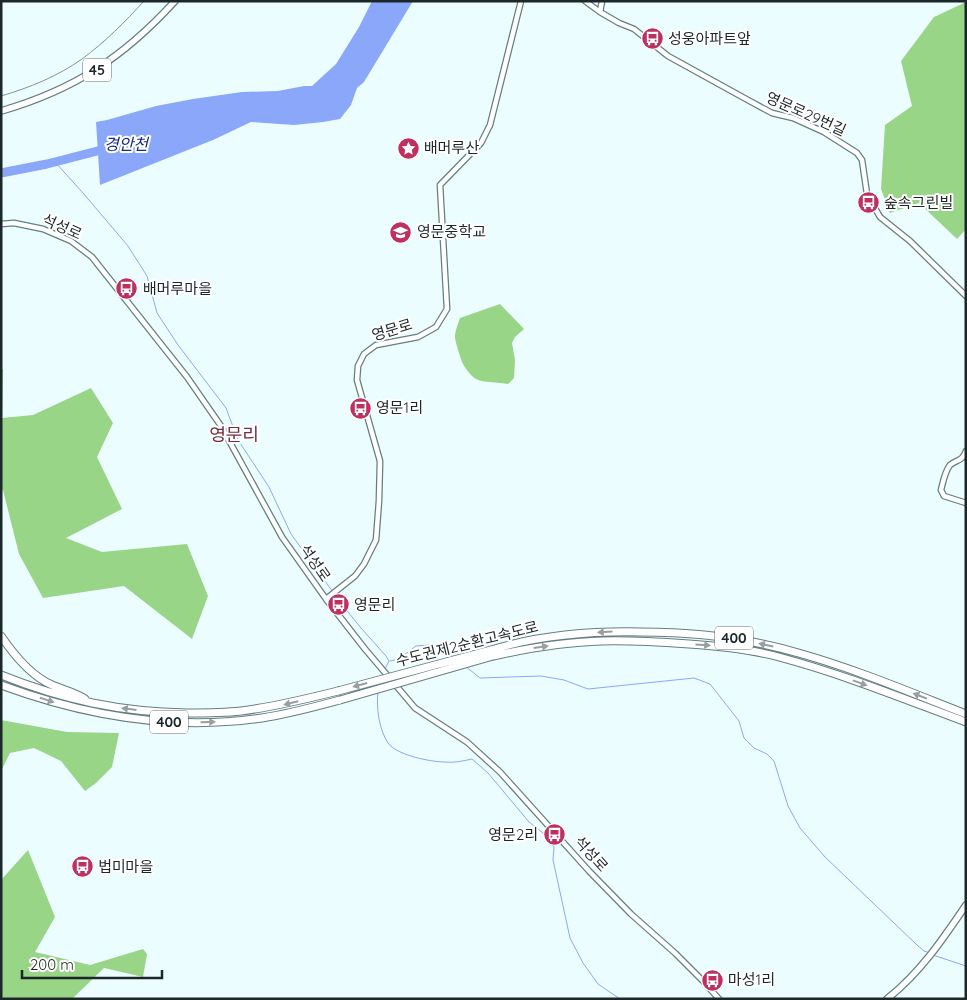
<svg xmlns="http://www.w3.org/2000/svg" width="967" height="1000" font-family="Quicksand,'Noto Sans KR',sans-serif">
	<rect width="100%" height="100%" fill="#ecfdff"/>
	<path fill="#98d587" d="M966,2v227l-9,10 -38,-36 -29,10 -9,-24 4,-64 27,-19 -11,-45 33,-44z
		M500,304l24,25 -9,8 -3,6 3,17 -1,18 -6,6c-9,-2 -25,-1 -32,-5 -4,-2 -11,-11 -13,-15 -2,-4 -8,-23 -8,-27 0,-6 3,-13 5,-19z
		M1,369h2l-1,49 31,-3 58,-27 22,35 -16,34 25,52 -56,29 36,14 85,-8 21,52 -16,43 -68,-53 -81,12 -24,-44 -16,-64 -2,-1z
		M1,720l66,12 52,1 -7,34 -16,16 -11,8 -24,-30 -27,-13 -24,5 -9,18z
		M28,850l27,67 -20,35 55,13 53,-16 4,5 -4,23 -39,-9 -32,31h-71v-119z"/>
	<path fill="#8aa7f9" d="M372,1h41l-49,81 -7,6 -6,17 -11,14 -17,3 -29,3 -43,-3 -38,18 -113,45 -4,-63 11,-2 49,-14 37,-7 49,-7 36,-1 26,-5h8l24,-22 23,-37z"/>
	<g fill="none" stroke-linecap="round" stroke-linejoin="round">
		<path stroke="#8aa7f9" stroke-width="1" d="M55,162l28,31 45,53 19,30 10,37 21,32 48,63 12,32 31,47 22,47 42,58
			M335,596l26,32 25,28 3,5 -7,14
			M390,661l9,-2 17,-13 13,-1 14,4 11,9
			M465,666l15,12 61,-2 23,4 24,9 106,-11 16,6 29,37 5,17 10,10 13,6 7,7 14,45 12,22 25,29 92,88 7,6 6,2
			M378,691c-2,17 1,38 10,52 8,12 43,19 57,19 9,1 18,-1 27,-3l16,14 41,49 19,15 6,10 -1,13 17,78 13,25 15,21 22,15
			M933,955l33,11"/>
		<path stroke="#8aa7f9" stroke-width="9" d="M1,173l46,-9 62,-16"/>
		<defs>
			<path id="minor" d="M585,1l15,11 19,11 15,6 34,27 78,43 26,14 21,5 31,14 33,21 5,7 5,34 13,23 30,24 56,55
				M600,12l2,-11
				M1,224l13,-1 29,6 28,12 21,16 95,120 34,49 61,111 44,62 39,50 50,59 52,34 33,30 89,99 42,43 44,39 28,28 16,18
				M966,451c-4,11 -9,8 -16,14 -5,6 -7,17 -9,25l3,6 22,7
				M326,599l29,-23 9,-12 12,-24 3,-39 1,-40 -23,-81 1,-14 6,-12 12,-9 42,-8 18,-10 11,-18 -7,-124 41,-42 9,-18 31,-124"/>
			<path id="major" d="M1,111c73,-21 123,-54 174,-110
				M887,999c33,-26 56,-60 79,-94"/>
			<path id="highway" d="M1,636c13,19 30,40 51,49 11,5 23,7 33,14
				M491,650c49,-15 99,-19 150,-18 55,0 108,6 161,22 56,16 110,39 164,60
				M493,656c36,-8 72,-14 109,-15 29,-1 58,1 87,3 31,2 61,5 90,13 64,17 125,42 187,65
				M1,675c62,25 120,37 186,38 18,0 36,0 54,-2 33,-4 65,-12 97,-20
				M1,685c84,31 172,46 261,33 27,-4 52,-11 78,-18"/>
		</defs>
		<use href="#minor" stroke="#647f81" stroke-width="7"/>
		<use href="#major" stroke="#647f81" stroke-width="8"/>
		<use href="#highway" stroke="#647f81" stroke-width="9"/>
		<use href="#minor" stroke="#fff" stroke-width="4.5"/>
		<use href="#major" stroke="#fff" stroke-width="5.5"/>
		<use href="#highway" stroke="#fff" stroke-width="7"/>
		<path stroke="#849293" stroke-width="1" d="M1,96c28,-8 57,-20 81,-37 23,-17 43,-37 62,-58"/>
		<defs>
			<path id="highway-bridge" d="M338,691l153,-41
				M340,700l153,-44"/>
		</defs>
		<use href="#highway-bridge" stroke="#647f81" stroke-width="9" stroke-linecap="butt"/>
		<use href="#highway-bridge" stroke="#fff" stroke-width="7"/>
	</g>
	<defs><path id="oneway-solid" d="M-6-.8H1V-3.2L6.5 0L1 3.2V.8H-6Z" transform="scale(1.25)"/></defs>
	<g fill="#999e9e">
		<use href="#oneway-solid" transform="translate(605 632) rotate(177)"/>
		<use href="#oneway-solid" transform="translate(703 645) rotate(4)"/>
		<use href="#oneway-solid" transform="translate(766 645) rotate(-168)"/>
		<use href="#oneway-solid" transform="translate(541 647) rotate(-8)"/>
		<use href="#oneway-solid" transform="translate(860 683) rotate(20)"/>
		<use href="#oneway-solid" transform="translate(360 685) rotate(165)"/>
		<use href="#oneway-solid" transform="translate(920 696) rotate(-159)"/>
		<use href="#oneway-solid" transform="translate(47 700) rotate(18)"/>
		<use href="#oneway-solid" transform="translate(291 703) rotate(166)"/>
		<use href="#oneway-solid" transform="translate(129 709) rotate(-173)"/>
		<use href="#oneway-solid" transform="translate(208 722) rotate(-2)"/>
	</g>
	<defs>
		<symbol id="bus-disc" viewBox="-11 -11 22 22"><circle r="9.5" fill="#bd305f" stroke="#fff"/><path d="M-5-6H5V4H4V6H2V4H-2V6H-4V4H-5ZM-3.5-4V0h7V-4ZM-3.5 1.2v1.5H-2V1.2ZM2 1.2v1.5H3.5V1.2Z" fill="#fff"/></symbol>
		<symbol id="sight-disc" viewBox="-11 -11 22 22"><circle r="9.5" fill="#bd305f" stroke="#fff"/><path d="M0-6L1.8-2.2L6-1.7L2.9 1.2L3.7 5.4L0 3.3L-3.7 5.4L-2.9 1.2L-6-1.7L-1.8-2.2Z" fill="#fff"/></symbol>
		<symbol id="school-disc" viewBox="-11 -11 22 22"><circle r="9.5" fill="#bd305f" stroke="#fff"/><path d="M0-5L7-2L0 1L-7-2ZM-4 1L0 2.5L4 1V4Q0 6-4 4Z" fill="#fff"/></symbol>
	</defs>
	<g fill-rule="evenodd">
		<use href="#bus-disc" x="640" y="26" width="25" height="25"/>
		<use href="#sight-disc" x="396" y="136" width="25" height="25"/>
		<use href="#bus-disc" x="856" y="190" width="25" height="25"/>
		<use href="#school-disc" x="388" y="220" width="25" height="25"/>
		<use href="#bus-disc" x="114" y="276" width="25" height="25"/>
		<use href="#bus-disc" x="348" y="396" width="25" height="25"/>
		<use href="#bus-disc" x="326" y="592" width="25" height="25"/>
		<use href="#bus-disc" x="542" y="822" width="25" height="25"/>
		<use href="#bus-disc" x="70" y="854" width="25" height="25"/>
		<use href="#bus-disc" x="700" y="968" width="25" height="25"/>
	</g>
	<g text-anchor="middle" stroke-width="4" stroke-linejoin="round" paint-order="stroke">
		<g fill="#fff" stroke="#606868" stroke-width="1">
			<rect x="83" y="58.5" width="28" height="23" rx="4"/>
			<rect x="715" y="626.5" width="38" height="23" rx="4"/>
			<rect x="150" y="710.5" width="38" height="23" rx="4"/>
		</g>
		<g font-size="14" font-weight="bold" fill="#1c2728">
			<text x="97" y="75">45</text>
			<text x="734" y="643">400</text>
			<text x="169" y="727">400</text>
		</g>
		<g font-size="15" fill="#1c2728" stroke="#fff" text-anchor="start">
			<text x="668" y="44">성웅아파트앞</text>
			<text x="424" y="153">배머루산</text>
			<text x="884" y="208">숲속그린빌</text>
			<text x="417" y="237">영문중학교</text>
			<text x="143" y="294">배머루마을</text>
			<text x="376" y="413">영문1리</text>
			<text x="354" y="610">영문리</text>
			<text x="538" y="840" text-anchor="end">영문2리</text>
			<text x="98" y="872">법미마을</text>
			<text x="728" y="985">마성1리</text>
		</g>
		<g font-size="15" fill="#1c2728" stroke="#fff">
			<text transform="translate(806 114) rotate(24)" y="5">영문로29번길</text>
			<text transform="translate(62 227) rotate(24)" y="5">석성로</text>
			<text transform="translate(392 330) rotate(-17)" y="5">영문로</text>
			<text transform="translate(315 563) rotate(55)" y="5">석성로</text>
			<text transform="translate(467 644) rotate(-14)" y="5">수도권제2순환고속도로</text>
			<text transform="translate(591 854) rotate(48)" y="5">석성로</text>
		</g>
		<g font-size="16" font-style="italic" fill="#192985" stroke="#fff">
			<text x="126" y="150">경안천</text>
		</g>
		<g font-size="18" fill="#732e41" stroke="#fff">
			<text x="234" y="441">영문리</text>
		</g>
	</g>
	<rect width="967" height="1000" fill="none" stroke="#1c2728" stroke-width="5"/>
	<path d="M22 970v8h140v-8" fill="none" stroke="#1c2728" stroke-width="2.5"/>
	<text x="30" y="970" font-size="15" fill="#1c2728" stroke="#ffffff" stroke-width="4" paint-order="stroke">200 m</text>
</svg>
